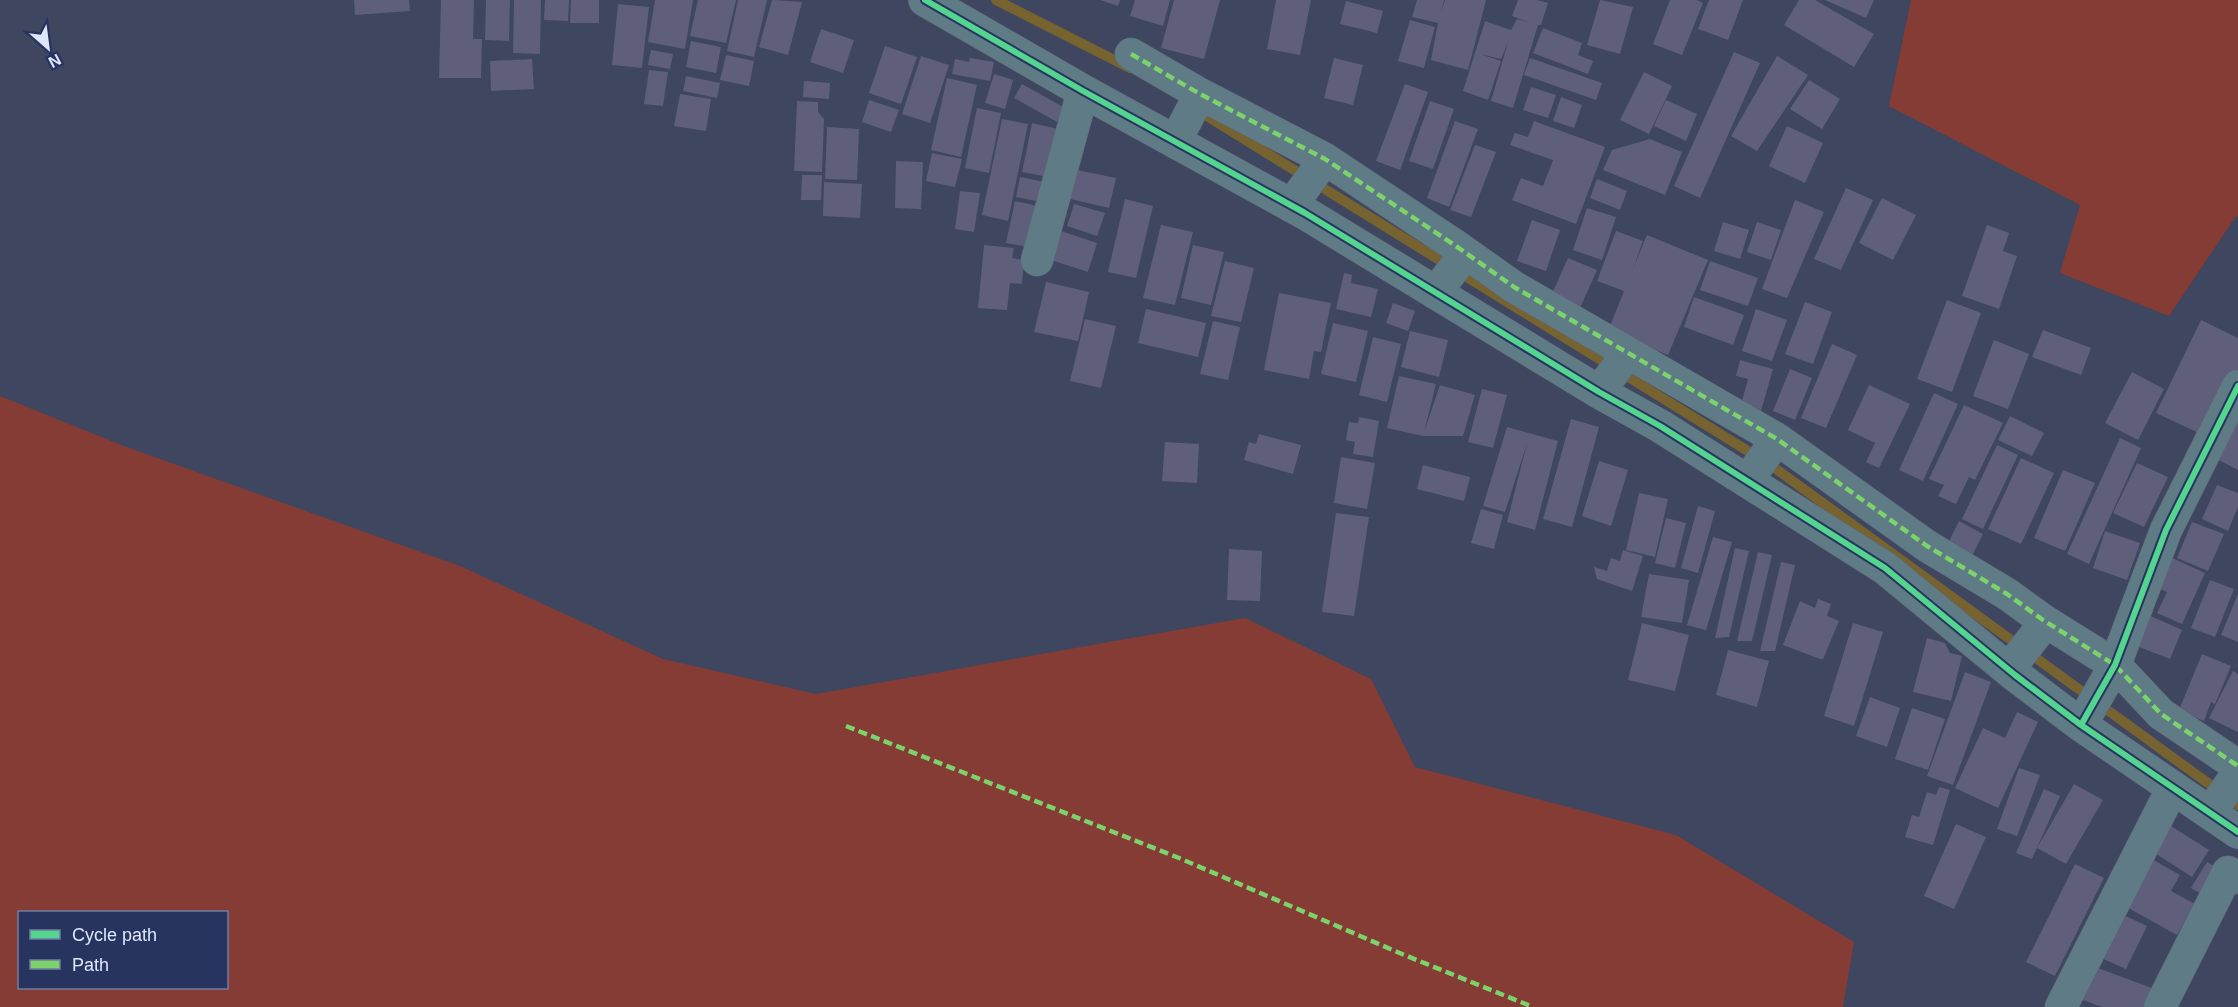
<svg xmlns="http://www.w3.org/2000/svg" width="2238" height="1007" font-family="Helvetica,sans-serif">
	<rect width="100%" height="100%" fill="#3f465f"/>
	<path fill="#843c35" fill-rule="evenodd" d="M1911,0h327v217l-2,-1 -67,100 -109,-43 20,-68 -191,-99z
		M0,396l124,50 336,120 203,93 153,35 429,-76 126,61 44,88 261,68 178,107 -11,65h-1843zM226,912v76h-206v-76z"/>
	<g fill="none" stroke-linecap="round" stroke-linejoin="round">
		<path stroke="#76632f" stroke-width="10" d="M996,0l134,68
			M1194,108l578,358 466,339"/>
	</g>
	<path fill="#5f5f7b" d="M354,0h55l1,11 -55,4z
		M441,0h33l-1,39h9l-1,39h-42z
		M486,0h24l-1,41 -24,-1z
		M514,0h27l-1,54 -27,-1z
		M545,0h24l-1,21 -24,-1z
		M571,0h28v23h-29z
		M655,0h38l-8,49 -37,-7z
		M698,0h38l-10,43 -36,-7z
		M738,0h29l-13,57 -27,-6z
		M772,0l30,2 -14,53 -29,-8z
		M1100,0h20l-2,6z
		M1135,0h35l-7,26 -33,-10z
		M1174,0h46l-16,59 -43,-11z
		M1276,0h35l-11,55 -33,-6z
		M1417,0h27l-3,12 4,-12h41l-18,70 -37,-10 7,-37 -26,-6z
		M1518,0h19l11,3 -7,22h-3l-25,83 -22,-7 17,-59 -7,17 -21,-5 21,7 -13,39 -25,-9 22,-70 26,9 6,-11 13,4 -18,-7z
		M1600,0l33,7 -13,47 -33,-9z
		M1670,0h27l6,3 -21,52 -29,-11z
		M1709,0h34l-15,40 -30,-11z
		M1799,0h16l59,34 -20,33 -70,-42z
		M1825,0h49l-8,18z
		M1346,1l37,10 -6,22 -37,-9z
		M618,4l31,3 -7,61 -30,-3z
		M1410,20l25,7 -11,41 -26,-7z
		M1543,28l39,15 -4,12 15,6 -5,13 -55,-21z
		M821,29l33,11 -11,33 -33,-11z
		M691,41l30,6 -5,26 -30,-6z
		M885,46l32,11 -16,47 -32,-11z
		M651,50l22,4 -3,15 -22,-4z
		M1734,52l26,11 -60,135 -26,-12z
		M726,55l28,6 -5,25 -29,-6z
		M921,56l28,9 -19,58 -28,-9z
		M1777,56l31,19 -51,76 -26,-15z
		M970,58l24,4 -4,19 -38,-7 3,-15 14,3z
		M1334,58l29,7 -10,40 -29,-7z
		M1530,58l72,25 -6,17 -72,-25z
		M532,59l2,30 -43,2 -1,-30z
		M649,70l19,2 -5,34 -19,-2z
		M1644,72l28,14 -23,48 -29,-14z
		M994,74l19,6 -8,29 -20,-6z
		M686,76l34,7 -3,15 -34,-7z
		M947,78l30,7 -16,72 -30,-7z
		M1809,80l31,19 -18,30 -32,-20z
		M804,81l26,2 -1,16 -26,-2z
		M1022,84l43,24 -8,14 -43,-24z
		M1405,84l23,8 -28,78 -24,-9z
		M1531,87l25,8 -8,23 -25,-8z
		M680,94l31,5 -5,32 -32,-5z
		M1561,97l21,8 -8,23 -21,-7z
		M869,100l30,10 -8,22 -29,-10z
		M1666,100l31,14 -11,27 -32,-15z
		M797,101l21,1v10l6,7 -2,53 -28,-1z
		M1430,101l24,8 -21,60 -24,-8z
		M977,108l24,5 -12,60 -24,-5z
		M1002,119l26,5 -20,97 -26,-6z
		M1455,121l23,8 -29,78 -22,-9z
		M1534,121l71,26 -29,77 -64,-24 9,-22 22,8 10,-26 -43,-15 5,-12 13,4z
		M1032,123l26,6 -10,48 -26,-5z
		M1787,126l36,17 -18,40 -36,-17z
		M827,127l32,2 -2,51 -32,-1z
		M1650,139l32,13 -17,43 -62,-25 9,-20z
		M1475,145l21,7 -25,65 -21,-7z
		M932,153l30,6 -7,28 -29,-6z
		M896,161l27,1 -2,47 -26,-1z
		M1077,170l39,8 -7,30 -39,-9z
		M802,175h20l-1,25h-20z
		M1020,177l25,5 -4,20 -25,-5z
		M1597,179l30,12 -7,19 -30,-12z
		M824,182l38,2 -2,34 -37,-2z
		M1846,188l27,12 -32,70 -27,-11z
		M960,191l20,2 -6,39 -19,-3z
		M1882,198l34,17 -23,45 -34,-17z
		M1125,199l28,7 -17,72 -28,-6z
		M1795,200l29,12 -37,86 -25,-9z
		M1015,201l23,5 -8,41 -24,-4z
		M1074,204l31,9 -8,23 -30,-10z
		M1587,208l29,9 -14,43 -29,-10z
		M1532,220l28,10 -14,41 -29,-10z
		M1723,222l26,8 -9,29 -26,-8z
		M1757,222l24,8 -10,30 -24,-8z
		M1161,225l32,7 -18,73 -32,-7z
		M1987,225l22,8 -6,18 14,5 -18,53 -37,-13z
		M1061,231l36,12 -9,29 -37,-12z
		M1616,231l27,10 -10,28 14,-34 61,25 -40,95 -60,-24 16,-40 -27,-10z
		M984,245l30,3 -2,10 12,2 -2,24 -12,-1 -3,27 -29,-2z
		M1193,245l31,7 -13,53 -30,-7z
		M1568,258l29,12 -17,38 -29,-12z
		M1225,261l29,7 -13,54 -30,-6z
		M1710,261l48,17 -10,28 -48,-16z
		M1344,273l8,2 -1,8 27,6 -7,28 -35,-8z
		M1046,282l43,10 -11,49 -44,-9z
		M1279,293l52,10 -10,49 -7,-1 -5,28 -45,-9z
		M1694,297l50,18 -11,30 -49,-18z
		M1947,300l34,13 -29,79 -35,-13z
		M1805,302l27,10 -19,52 -28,-10z
		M1393,303l22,8 -7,20 -22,-8z
		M1146,309l60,14 -8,34 -60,-14z
		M1756,309l31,11 -15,41 -30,-10z
		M1085,319l31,7 -15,62 -31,-7z
		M2201,320l37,18v35l-31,64 -51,-24z
		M1213,321l27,6 -12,53 -28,-6z
		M1333,323l35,8 -12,51 -35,-8z
		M2043,330l48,18 -10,27 -49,-18z
		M1410,331l38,9 -9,37 -38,-10z
		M1373,337l28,7 -14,58 -28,-7z
		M1994,340l35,14 -21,55 -35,-13z
		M1832,344l25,11 -31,73 -25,-10z
		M1740,360l33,9 -14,49 -20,-6 9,-33 -12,-3z
		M1790,369l22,9 -17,42 -22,-9z
		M2132,372l32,17 -26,51 -33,-17z
		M1399,376l37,8 -12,48 16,-47 35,10 -12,41h-40l-36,-8z
		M1869,385l41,19 -31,64 -13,-6 9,-19 -27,-13z
		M1482,389l25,6 -14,53 -25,-6z
		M1934,393l24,11 -35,77 -24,-11z
		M1964,405l39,18 -28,57 -6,-3 -13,27 -18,-8 6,-11 -15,-6z
		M2010,416l34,17 -12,23 -34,-16z
		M1359,417l20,4 -6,36 -20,-3 2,-12 -9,-2 3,-18 9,1z
		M1571,419l28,8 -27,100 -29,-8z
		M2238,420v50l-21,-11z
		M1507,427l51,14 -23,89 -28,-8 20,-79 -22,69 -22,-6z
		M1259,434l42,11 -8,29 -49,-14 5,-18 7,2z
		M2120,438l21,10 -52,116 -22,-10z
		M1165,442l34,2 -2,39 -35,-2z
		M1997,445l21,10 -35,74 -21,-10z
		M1341,457l34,6 -8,46 -33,-6z
		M2021,458l33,15 -33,71 -33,-15z
		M1599,461l29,9 -17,56 -29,-10z
		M2137,463l31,14 -24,50 -31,-14z
		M1423,465l47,12 -6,24 -47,-12z
		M2063,470l32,13 -30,68 -31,-13z
		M2217,485l21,8v14l-10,24 -26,-12z
		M1639,493l29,6 -13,58 -29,-7z
		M1698,506l17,5 -17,62 -17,-5z
		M1481,509l22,6 -9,34 -23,-6z
		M1336,513l33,4 -15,99 -32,-4z
		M1666,518l20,5 -11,45 -20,-5z
		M1959,521l24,13 -12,24 -24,-13z
		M2192,522l32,12 -16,37 -31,-13z
		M2105,531l35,12 -13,37 -34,-12z
		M1713,537l19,5 -26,88 -19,-5z
		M1735,548l14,3 -20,86 -14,1z
		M1229,549l33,2 -2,50 -33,-1z
		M1623,550l20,6 -11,35 -35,-12 -3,-12 13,4 4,-13 9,3z
		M1758,552l14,3 -20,86h-15z
		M2161,553l44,20 -23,51 -25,-11 10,-21 -20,-9z
		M1781,562l14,3 -20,86h-15z
		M1649,574l40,6 -7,43 -41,-6z
		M2210,580l24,9 -19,48 -24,-9z
		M2238,594v48l-17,-7z
		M1818,599l13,5 -4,12 12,5 -16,38h-3l-37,-14 17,-44 15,7z
		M2146,614l36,16 -12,29 -36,-14z
		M1642,623l47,12 -14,56 -47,-11z
		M1853,623l30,9 -29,94 -30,-10z
		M1927,638l18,5 5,10 12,3 -11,45 -38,-9z
		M1728,650l41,11 -12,46 -41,-12z
		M2202,654l29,12 -16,38 -4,-2 -7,19 -25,-11z
		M2233,671l5,3v58l-29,-14z
		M1965,672l26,10 -38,103 -26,-9z
		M1870,697l30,11 -13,39 -31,-11z
		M1912,708l33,11 -17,51 -33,-11z
		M2017,712l21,10 -40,86 -43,-20 28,-60 22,10z
		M2019,768l21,7 -23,61 -20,-7z
		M2074,784l29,16 -37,64 -29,-16z
		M1939,787l11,3 -17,55 -28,-8 7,-22 7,2 8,-25 9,3z
		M2044,789l16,7 -28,63 -16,-6z
		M2163,821l46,29 -17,27 -45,-29z
		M1956,824l30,13 -32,72 -30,-13z
		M2150,858l30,17 -9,16 24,13 -18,31 -54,-30z
		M2207,862l14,8 -16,26 -14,-8z
		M2075,864l29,14 -49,98 -29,-14z
		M2113,910l34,16 -21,43 -34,-15z
		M2087,964l70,26 -6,17h-49l-27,-10z"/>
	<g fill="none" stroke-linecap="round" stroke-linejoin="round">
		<defs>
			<path id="minor" d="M1131,54l69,40 125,65 131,87 58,41 263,152 150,107 80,48 36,26 72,45 46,49 77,52
				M1175,142l25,-48
				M1291,206l34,-47
				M1037,260l46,-169
				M1435,293l31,-40
				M1599,392l28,-38
				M1747,481l30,-42
				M2009,669l28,-36 6,-13
				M2081,725l34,-60 51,-135 72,-144
				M2208,812l9,-9 21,-30
				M2061,1007l112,-220
				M2160,1007l68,-135 10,6"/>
			<path id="tertiary" d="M925,0l158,91 222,122 294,179 61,34 225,142 130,107 66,50 157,107"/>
		</defs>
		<use href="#minor" stroke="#5e6479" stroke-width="33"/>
		<use href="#tertiary" stroke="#5e6479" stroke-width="34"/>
		<use href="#minor" stroke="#5f7b85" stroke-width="32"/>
		<use href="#tertiary" stroke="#5f7b85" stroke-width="33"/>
		<path stroke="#7cd36c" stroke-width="4.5" stroke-dasharray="9 4.5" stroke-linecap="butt" d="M1131,54l69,40 125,65 131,87 58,41 263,152 150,107 80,48 36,26 72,45 46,49 77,52
			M846,726l333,132 223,96 131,53"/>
		<defs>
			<path id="cycleway" d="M925,0l158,91 222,122 294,179 61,34 225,142 130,107 66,50 157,107
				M2081,725l34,-60 51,-135 72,-144"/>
		</defs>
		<use href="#cycleway" stroke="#283460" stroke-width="10"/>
		<use href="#cycleway" stroke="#53d58f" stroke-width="6"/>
	</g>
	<rect x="18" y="911" width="210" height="78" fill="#283460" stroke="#717b9e" stroke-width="1.5"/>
	<rect x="30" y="930" width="30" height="9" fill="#53d58f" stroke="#717b9e" stroke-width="1.5"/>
	<text x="72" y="941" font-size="18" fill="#dee6fc">Cycle path</text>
	<rect x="30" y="960" width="30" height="9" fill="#7cd36c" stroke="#717b9e" stroke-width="1.5"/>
	<text x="72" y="971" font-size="18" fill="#dee6fc">Path</text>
	<g transform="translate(48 48) rotate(152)" stroke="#283460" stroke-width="4.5" paint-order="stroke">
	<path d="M0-4.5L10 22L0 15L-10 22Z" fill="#dee6fc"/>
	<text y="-9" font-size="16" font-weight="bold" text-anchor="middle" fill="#dee6fc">N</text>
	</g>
</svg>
